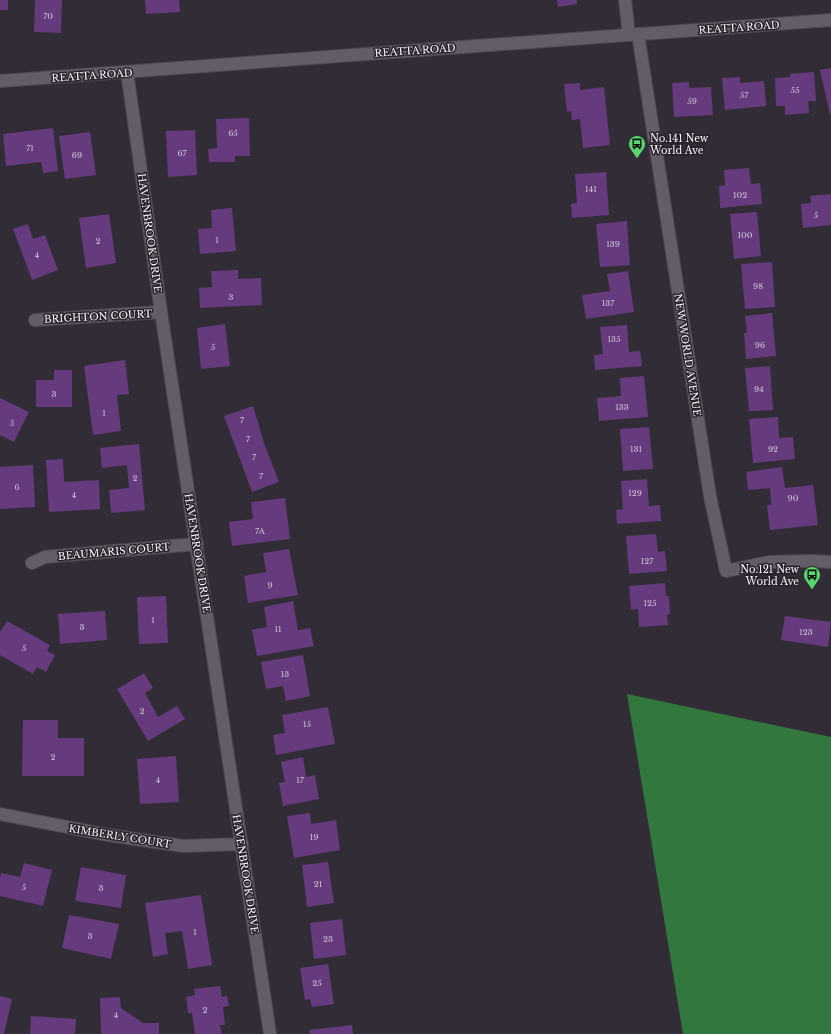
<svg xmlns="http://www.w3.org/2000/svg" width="831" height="1034" font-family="'Libre Baskerville',serif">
	<rect width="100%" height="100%" fill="#312c35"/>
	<path fill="#32783e" d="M627,694l204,43v297h-148z"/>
	<path fill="#653b7d" d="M0,0h8v10h-8z
		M35,0h27l-1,33 -27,-1z
		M145,0h34l1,12 -34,2z
		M557,0h20v4l-19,3z
		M831,68v47h-1l-10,-45z
		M814,72l2,29h-8l1,12 -24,2v-9h-9l-1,-28 15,-1v-3z
		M740,77v6l24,-2 2,25 -41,4 -3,-32z
		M689,82v6l22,-1 2,28 -39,2 -2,-34z
		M580,83v7l24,-3 6,58 -27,3 -3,-29 -8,1 -1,-9 -4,1 -3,-28z
		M249,118l1,38h-15v6h-26l-1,-13 9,-1 -1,-29z
		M53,128l5,43 -15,2 -2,-11 -35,4 -3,-32z
		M195,130l2,45 -29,2 -2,-46z
		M90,132l6,43 -31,4 -6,-43z
		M749,168l2,16 9,-1 2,21 -42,4 -1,-22 6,-1 -1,-15z
		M606,172l3,43 -37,3 -1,-14 6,-1 -2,-29z
		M831,194v31l-28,3 -2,-24 10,-1 -1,-7z
		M232,208l4,43 -36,3 -2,-25 14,-1 -1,-18z
		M757,212l4,44 -27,3 -4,-45z
		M109,214l7,49 -30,5 -7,-50z
		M627,221l3,44 -30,2 -4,-43z
		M28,224l5,15 12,-4 13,35 -26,10 -19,-51z
		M772,262l3,45 -30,2 -4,-45z
		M238,270v9l23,-1 1,27 -62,3 -1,-20 13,-1 -1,-16z
		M628,271l6,41 -48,7 -4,-24 28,-4 -3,-17z
		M772,313l4,43 -30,3 -2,-26h3l-2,-17z
		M225,324l5,42 -29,3 -4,-41z
		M627,325l2,27 11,-1 2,15 -47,4 -1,-15 9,-1 -3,-27z
		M125,360l4,34 -12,1 4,36 -28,4 -9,-69z
		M770,366l3,44 -24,1 -4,-43z
		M54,370h18v37h-36v-27h18z
		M644,376l4,41 -49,4 -2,-23 24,-2 -1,-18z
		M0,398l29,14 -15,30 -14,-7z
		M253,406l11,37 15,39 -27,10 -28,-76z
		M778,417l1,21 14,-1 2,22 -42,4 -4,-44z
		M649,427l4,42 -30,2 -3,-42z
		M139,444l6,66 -34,3 -2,-23 20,-2 -2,-23 -25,3 -2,-20z
		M63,459l1,23 35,-2 1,29 -51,3 -3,-52z
		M33,465l2,42 -35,2v-42z
		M782,467l3,21 28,-3 5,40 -48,5 -3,-25h4l-1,-17 -22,2 -2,-18z
		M647,479l2,27 11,-1 1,16 -44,3 -1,-14 7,-1 -2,-28z
		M285,498l5,41 -58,7 -3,-24 24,-3 -2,-17z
		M656,534l2,18 7,-1 2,20 -38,3 -3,-38z
		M289,549l9,46 -50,8 -4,-27 22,-4 -3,-19z
		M665,583l1,13h3l1,18 -3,1 1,10 -29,2 -1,-18 -7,1 -2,-24z
		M166,596l2,47 -29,1 -2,-47z
		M293,601l5,29 12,-2 4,18 -57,10 -5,-26 15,-3 -3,-20z
		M105,611l2,29 -47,4 -2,-30z
		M785,616l46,6 -3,25 -47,-7z
		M7,621l43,24 -3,6 8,4 -9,17 -9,-5 -4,7 -33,-19v-23z
		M303,655l7,41 -24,5 -3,-15 -17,3 -5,-27z
		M144,673l9,15 -8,5 13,24 19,-11 8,13 -37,22 -31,-52z
		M328,707l7,37 -59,11 -3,-20 12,-2 -3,-18z
		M23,720h35v18h26v38h-62z
		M176,756l3,46 -39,2 -3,-45z
		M303,757l3,20 9,-2 4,24 -36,7 -4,-23 6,-1 -4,-20z
		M310,813l1,11 25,-4 4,30 -46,8 -7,-42z
		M328,862l6,41 -27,4 -5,-42z
		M24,863l28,7 -9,36 -43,-10v-17l1,-6 19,4z
		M81,867l45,8 -5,33 -46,-7z
		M201,895l11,70 -24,4 -6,-38 -17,2 3,21 -15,3 -8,-54z
		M69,915l50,9 -8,35 -49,-11z
		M342,919l4,36 -32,4 -4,-36z
		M328,964l6,40 -22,3 -2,-8 -5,1 -5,-32z
		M220,986l2,11 5,-1 2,10 -6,1 2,18h-5l2,9h-27l-3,-21h-4l-2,-16 9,-2 -1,-6z
		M0,996l12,3 -8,35h-4z
		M120,997l1,11 22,15h16v11h-58l-1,-36z
		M31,1016l45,3 -1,15h-45z
		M352,1025l1,9h-43l-1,-4z"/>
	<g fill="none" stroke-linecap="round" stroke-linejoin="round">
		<defs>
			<path id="minor" d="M625,0l4,35
				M638,34l72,462 16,75 44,-9 42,-1 19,1
				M127,72l34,240 109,722
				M0,81l831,-61
				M35,320l126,-8
				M32,563l13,-6 152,-13
				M0,814l108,21 75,11 59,-2"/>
		</defs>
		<use href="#minor" stroke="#4e4a51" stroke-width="14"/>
		<use href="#minor" stroke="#635d67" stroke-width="12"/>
	</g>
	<defs>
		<symbol id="bus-pin" viewBox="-11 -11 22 30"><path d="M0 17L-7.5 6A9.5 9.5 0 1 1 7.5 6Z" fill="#58d56f" stroke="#27222b"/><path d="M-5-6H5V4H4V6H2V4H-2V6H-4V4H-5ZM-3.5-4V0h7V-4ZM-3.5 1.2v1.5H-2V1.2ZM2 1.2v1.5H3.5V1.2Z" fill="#111"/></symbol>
	</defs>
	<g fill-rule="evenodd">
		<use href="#bus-pin" x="627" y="134" width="20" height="27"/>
		<use href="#bus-pin" x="802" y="565" width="20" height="27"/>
	</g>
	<g text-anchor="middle" stroke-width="3" stroke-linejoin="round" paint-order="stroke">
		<g font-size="8" fill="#d2c5da">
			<text x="48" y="19">70</text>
			<text x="795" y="93">55</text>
			<text x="744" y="98">57</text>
			<text x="692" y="104">59</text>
			<text x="233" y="136">65</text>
			<text x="30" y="151">71</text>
			<text x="182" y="156">67</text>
			<text x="77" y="158">69</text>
			<text x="591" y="192">141</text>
			<text x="740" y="198">102</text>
			<text x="816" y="218">5</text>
			<text x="745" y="238">100</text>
			<text x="217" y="243">1</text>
			<text x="98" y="244">2</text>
			<text x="613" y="247">139</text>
			<text x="37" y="258">4</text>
			<text x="758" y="289">98</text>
			<text x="231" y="300">3</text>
			<text x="608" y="306">137</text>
			<text x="614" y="342">135</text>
			<text x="760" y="348">96</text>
			<text x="213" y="350">5</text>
			<text x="759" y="392">94</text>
			<text x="54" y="397">3</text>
			<text x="622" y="410">133</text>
			<text x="104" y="416">1</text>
			<text x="242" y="423">7</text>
			<text x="12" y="426">5</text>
			<text x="248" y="442">7</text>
			<text x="636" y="452">131</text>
			<text x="773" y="452">92</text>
			<text x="254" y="460">7</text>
			<text x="261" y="479">7</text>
			<text x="135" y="481">2</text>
			<text x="17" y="490">6</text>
			<text x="635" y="496">129</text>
			<text x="74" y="498">4</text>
			<text x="793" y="501">90</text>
			<text x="260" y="534">7A</text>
			<text x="647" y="564">127</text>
			<text x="270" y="588">9</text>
			<text x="650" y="606">125</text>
			<text x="153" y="623">1</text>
			<text x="82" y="630">3</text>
			<text x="278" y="632">11</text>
			<text x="806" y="635">123</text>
			<text x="24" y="651">5</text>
			<text x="285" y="677">13</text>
			<text x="142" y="714">2</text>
			<text x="307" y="727">15</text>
			<text x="53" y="760">2</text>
			<text x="158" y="783">4</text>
			<text x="300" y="783">17</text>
			<text x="314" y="840">19</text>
			<text x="318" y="887">21</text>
			<text x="24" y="890">5</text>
			<text x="101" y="891">3</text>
			<text x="195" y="935">1</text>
			<text x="90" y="939">3</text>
			<text x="328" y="942">23</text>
			<text x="317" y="986">25</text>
			<text x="205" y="1013">2</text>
			<text x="116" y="1018">4</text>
		</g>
		<g font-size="10" fill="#f7f3f9" stroke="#27222b">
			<text transform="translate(739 27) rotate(-4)" y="4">REATTA ROAD</text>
			<text transform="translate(415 50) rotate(-4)" y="4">REATTA ROAD</text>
			<text transform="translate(92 75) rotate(-4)" y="4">REATTA ROAD</text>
			<text transform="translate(150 233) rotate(82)" y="4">HAVENBROOK DRIVE</text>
			<text transform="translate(98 316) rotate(-3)" y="4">BRIGHTON COURT</text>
			<text transform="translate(688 355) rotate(81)" y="4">NEW WORLD AVENUE</text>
			<text transform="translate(114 551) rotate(-5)" y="4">BEAUMARIS COURT</text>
			<text transform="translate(198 553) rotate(81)" y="4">HAVENBROOK DRIVE</text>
			<text transform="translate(120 836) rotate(9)" y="4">KIMBERLY COURT</text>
			<text transform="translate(246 874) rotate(81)" y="4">HAVENBROOK DRIVE</text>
		</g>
		<g font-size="10" fill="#f7f3f9" stroke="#27222b" text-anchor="start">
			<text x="650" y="142">No.141 New<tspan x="650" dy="12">World Ave</tspan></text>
			<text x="799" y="573" text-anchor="end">No.121 New<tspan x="799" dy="12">World Ave</tspan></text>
		</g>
	</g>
</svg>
